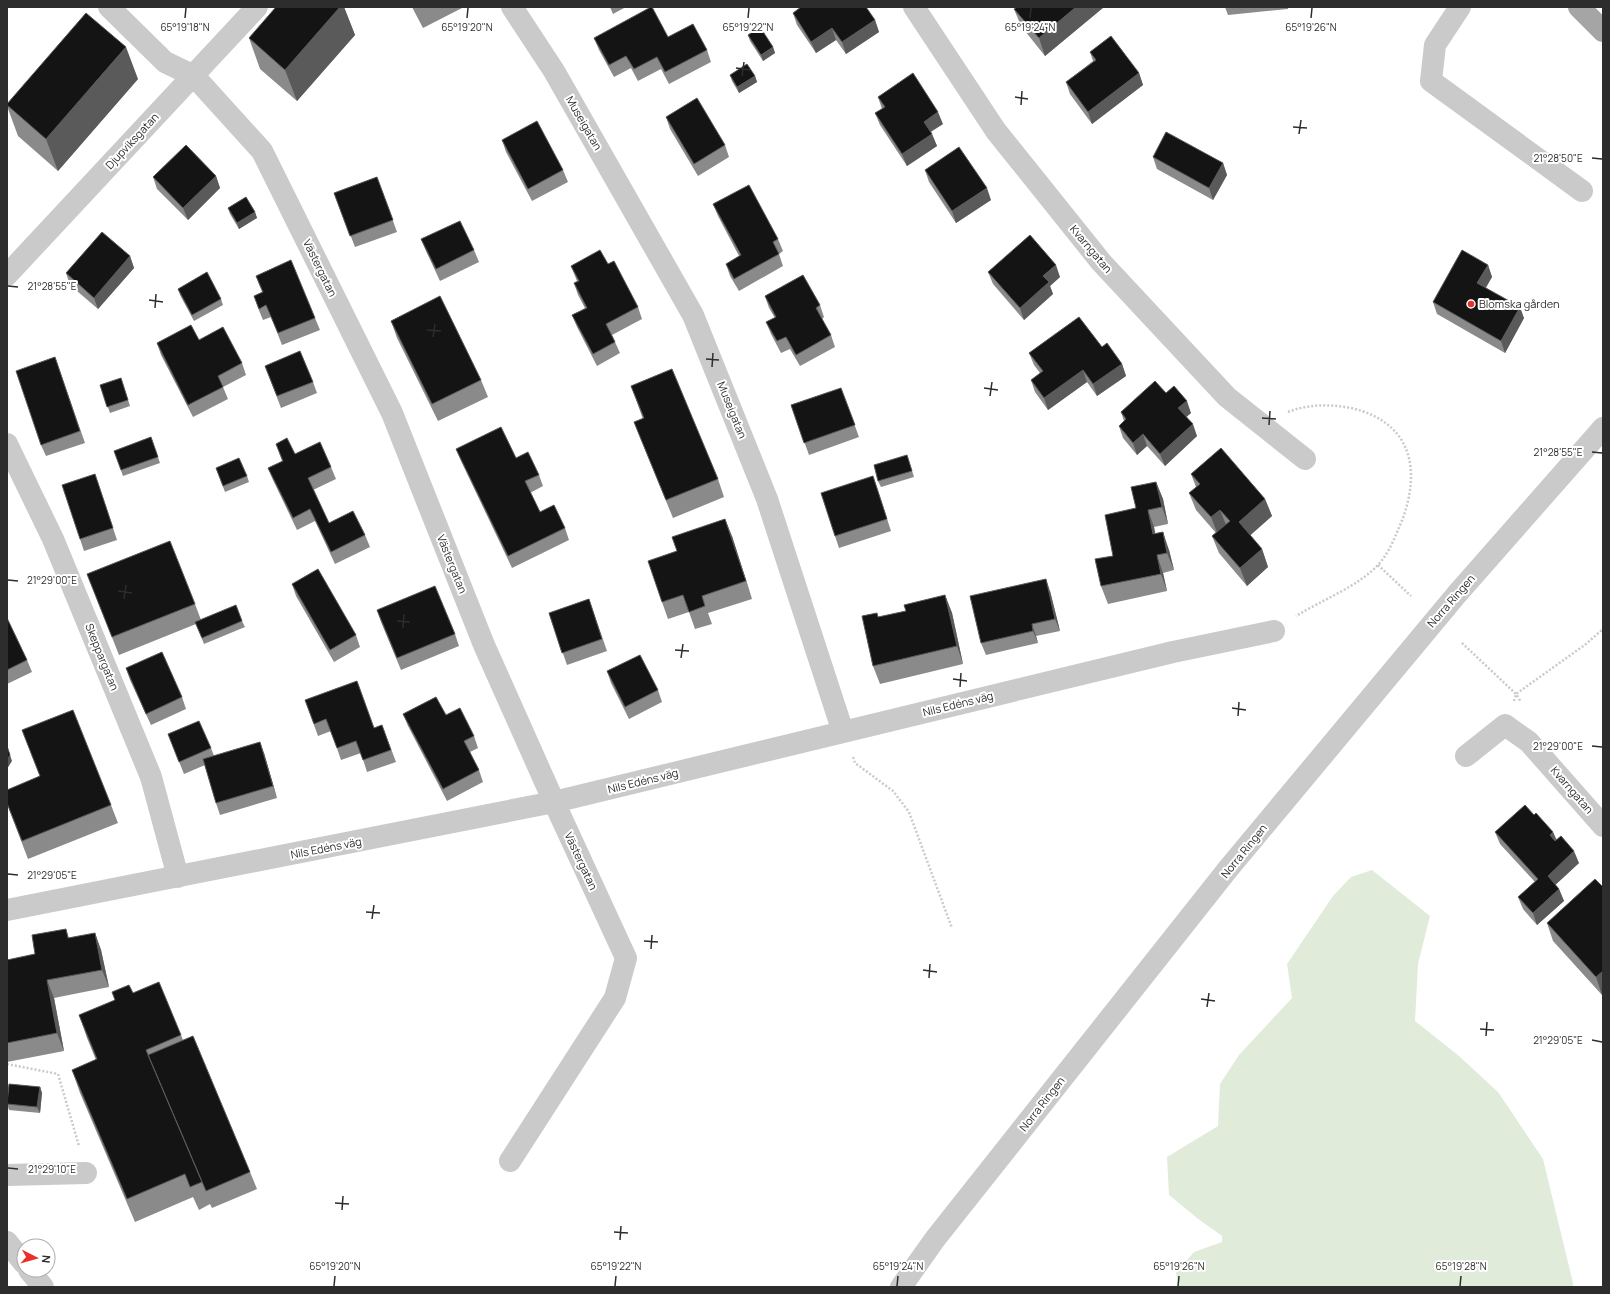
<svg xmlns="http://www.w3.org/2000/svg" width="1610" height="1294" font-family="Manrope,sans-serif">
	<rect width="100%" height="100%" fill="#fff"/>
	<path fill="#e1ebda" d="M1372,870l58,46 -12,48 -3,57 44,35 39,36 45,67 30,124v4h-394l-3,-14 18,-21 28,-10v-6l-25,-18 -28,-23 -2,-38 51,-31 2,-42 19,-29 53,-57 -5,-34 46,-68 18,-19z"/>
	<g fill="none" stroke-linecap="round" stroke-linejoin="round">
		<path stroke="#cacaca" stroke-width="2.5" stroke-dasharray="2 2" stroke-linecap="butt" d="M1288,412c20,-8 42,-8 63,-4 61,14 71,62 50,115 -6,14 -12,30 -23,42 -21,22 -56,35 -82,51
			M1378,565l33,31
			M1462,643l54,51 5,8
			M1514,701l2,-7 70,-50 17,-15
			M853,757l2,6 38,28 16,21 43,116
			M7,1064l51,10 21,72"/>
		<path stroke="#cacaca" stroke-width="22" d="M109,7l56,55 29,14 68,75 130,262 92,232 70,157 72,156 -11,40 -105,163
			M512,7l42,64 139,244 74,184 76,233
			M914,7l82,124 105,131 126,135 78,62
			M1460,7l-25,38 -4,36 151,110
			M7,275l250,-268
			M7,444l46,95 98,238 27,100
			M1466,756l39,-31 24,17 74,84
			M7,910l547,-108 619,-150 101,-21
			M7,1175l79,-2
			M7,1242l17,21
			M29,1270l14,17
			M901,1287l34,-48 293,-370 229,-275 146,-166"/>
		<path stroke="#a5a5a5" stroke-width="22" d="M1579,7l24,24"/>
	</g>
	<path fill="#8a8a8a" d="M276,7h68l11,28 -58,66 -37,-32 -11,-31z
		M412,7h52l-41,21z
		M610,7h16l-13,7z
		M1104,7l-59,49 -24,-30 -7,-17z
		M1225,7h63v2l-60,6z
		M793,13l82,7 4,12 -33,22 -10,-14 -20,13 -19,-28z
		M748,35l25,12 2,6 -12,8 -13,-20z
		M668,37l39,13 4,12 -42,22 -8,-15 -23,12 -7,-13 -17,9 -15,-27 -5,-12z
		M1090,52l49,21 4,12 -51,39 -22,-30 -4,-12 27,-21z
		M730,75l25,1 2,6 -18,11 -7,-12z
		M138,79l-80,92 -40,-35 -11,-30v-2z
		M878,97l65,27 -12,8 6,14 -30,20 -27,-41 -5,-12 7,-4z
		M666,117l59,28 4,12 -31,19 -28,-47z
		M502,140l61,30 5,12 -36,19 -26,-49z
		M1153,157l70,6 4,12 -14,25 -56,-31z
		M925,170l66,30 -35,23 -27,-41z
		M216,176l4,12 -32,32 -31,-31 -4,-12z
		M377,177l20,55 -42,15 -21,-54z
		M713,204l65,35 5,12 -4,3 4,12 -44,25 -9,-15 -4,-12 13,-8 -21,-40z
		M228,208l27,4 2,6 -18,11 -9,-15z
		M421,239l53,11 5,12 -39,19 -14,-30z
		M130,256l4,12 -36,41 -28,-24 -4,-12z
		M608,264l30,43 4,12 -30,16 3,7 5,11 -23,13 -20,-39 -5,-12 13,-7 -7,-13 -4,-12 3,-2 -6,-15z
		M1488,265l4,12 -6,11 38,30 -19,35 -68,-39 -4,-12z
		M988,272l72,5 -10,9 3,8 -29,26 -31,-36z
		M256,276l59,42 5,12 -38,15 -11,-28 -8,3 -5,-12 -4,-12 8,-4z
		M178,289l43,10 2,6 -29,16 -14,-26z
		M765,296l55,9 4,12 -2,2 9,16 4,12 -35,19 -10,-17 -9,4 -10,-19 -5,-12 9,-4 -6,-10z
		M391,321l90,59 7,17 -50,24 -41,-83z
		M199,340l43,23 4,12 -23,12 5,12 -35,18 -32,-62 -4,-12z
		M1102,347l20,17 4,12 -29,20 -10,-14 -39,28 -13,-18 -4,-12 9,-7 -6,-8 -5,-12z
		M55,357l30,86 -39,13 -5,-11z
		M265,366l48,16 4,11 -36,15z
		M121,378l9,28 -20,7 -10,-28z
		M631,386l87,93 6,18 -51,21 -32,-78 -7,-18 9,-3z
		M841,388l18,49 -50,18 -18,-50z
		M1166,393l25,20 -5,4 11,19 -32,30 -18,-20 -10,9 -14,-17 -4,-12 5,-5 -3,-9z
		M151,437l9,26 -37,13 -9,-25z
		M276,444l19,10 36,13 5,12 -23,11 16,33 36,12 5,12 -35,17 -20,-43 -18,9 -24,-50 -5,-12 14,-7z
		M456,449l60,9 23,17 4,11 -13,7 10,19 25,16 4,12 -57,28 -51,-107z
		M907,455l7,22 -33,10 -3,-6z
		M216,468l31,8 2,6 -24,10z
		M95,474l22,66 -33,11 -4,-12z
		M1191,474l74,25 7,17 -22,19 12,14 6,18 -21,19 -28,-33 -7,-17 4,-3 -20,-23 -7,-17 7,-6z
		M1156,482l7,17 5,25 -14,3 1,7 14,16 5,20 -11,3 4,18 -59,13 -7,-18 35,-78z
		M877,488l14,43 -52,17 -4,-12z
		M732,536l20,63 -44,14 4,11 -17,5 -6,-17 -21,7 -6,-17z
		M87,574l108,30 6,16 41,1 3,6 -41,17 -8,-20 -77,31z
		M292,584l64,51 4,12 -26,15 -38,-66z
		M1050,591l10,40 -24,5 2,7 -52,12 -5,-12z
		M945,595l7,18 11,51 -83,20 -7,-18 33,-55z
		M589,599l18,52 -40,14 -18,-52z
		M377,610l78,24 4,12 -58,24 -20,-48z
		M7,618l20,42 5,12 -25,12z
		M126,668l56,29 4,12 -35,16 -21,-45z
		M607,671l51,19 4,12 -33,17 -18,-36z
		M305,700l69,28 8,-3 14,37 -29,10 -6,-19 -20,7 -10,-29 -13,5z
		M403,714l43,1 28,21 4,12 -8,4 9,18 4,12 -36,19 -39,-75z
		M22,730l89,75 7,18 -90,36 -21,-55v-14l33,-14z
		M168,734l43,14 3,8 50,-3 13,45 -57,17 -4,-12 -11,-38 -21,9z
		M1534,815l19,17 3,8 23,23 -24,22 4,4 5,12 -27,24 -14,-16 -5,-12 17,-15 -35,-38 -5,-12z
		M1603,887l-1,108 -49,-54 -6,-18z
		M66,929l3,9 26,-5 6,17 8,37 -55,11 10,53 -57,11v-102l28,-6z
		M133,993l48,42 2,5 67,132 7,17 -45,19 -2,-4 -11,6 -6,-13 -58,25 -55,-129 -8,-23 24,-10 -9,-22 -8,-23z
		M9,1084l31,3 2,6 -2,20 -31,-3 -2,-6z"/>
	<path fill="#5a5a5a" d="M340,7h4l11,28 -58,66 -12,-31z
		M1076,7h28l-59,49 -6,-18z
		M875,20l4,12 -33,22 -4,-12z
		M832,28l4,12 -20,13 -5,-11z
		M126,47l12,32 -80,92 -12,-32z
		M773,47l2,6 -12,8 -2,-6z
		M1139,73l4,12 -51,39 -4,-12z
		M755,76l2,6 -18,11 -2,-6z
		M938,112l5,12 -15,9 -4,-11z
		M932,134l5,12 -30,20 -5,-12z
		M1223,163l4,12 -14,25 -4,-12z
		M216,176l4,12 -32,32 -5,-12z
		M987,188l4,12 -35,23 -4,-12z
		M255,212l2,6 -18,11 -2,-6z
		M130,256l4,12 -36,41 -4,-11z
		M1056,265l4,12 -10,9 3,8 -29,26 -4,-12 23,-32z
		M1488,265l4,12 -11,18 -4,-12z
		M1520,307l4,11 -19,35 -4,-12z
		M1122,364l4,12 -29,20 -4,-12z
		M1083,370l4,12 -39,28 -4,-12z
		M1187,401l4,12 -8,7 -5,-12z
		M1193,424l4,12 -32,30 -5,-12z
		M1143,434l4,12 -10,9 -4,-12z
		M1156,482l7,17 5,25 -6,-17z
		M1265,499l7,17 -27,24 -6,-18z
		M1148,510l6,17 5,25 -6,-18z
		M1220,510l7,17 -9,8 -7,-18z
		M725,519l7,17 20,63 -6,-18z
		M1163,532l6,18 5,20 -7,-17z
		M1262,549l6,18 -21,19 -7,-18z
		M1157,555l6,18 4,18 -6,-17z
		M1046,579l4,12 10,40 -5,-12z
		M945,595l7,18 11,51 -6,-18z
		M1032,624l4,12 2,7 -5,-12z
		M260,742l4,11 13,45 -4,-12z
		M7,746l5,15 -5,8z
		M1553,832l5,11 -8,-8z
		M1574,851l5,12 -27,25 -4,-12z
		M1559,889l5,12 -27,24 -4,-12z
		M95,933l6,17 8,37 -7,-17z
		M1603,971v23l-1,1 -6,-18z
		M47,980l7,18 10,53 -7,-18z
		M40,1087l2,6 -2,20 -3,-6z"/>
	<path fill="#141414" stroke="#5a5a5a" d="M276,7h64l-55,63 -36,-32z
		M651,7h1l16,30 25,-13 14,26 -42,22 -8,-15 -23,12 -8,-13 -17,9 -15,-27z
		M801,7h65l9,13 -33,22 -10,-14 -21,14 -18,-29z
		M1017,7h59l-37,31 -25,-29z
		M86,13l40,34 -80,92 -39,-34v-1z
		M760,27l13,20 -12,8 -13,-20z
		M1111,36l28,37 -51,39 -22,-30 30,-22 -6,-8z
		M747,64l8,12 -18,11 -7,-12z
		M913,73l25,39 -14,10 8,12 -30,20 -27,-41 10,-6 -7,-10z
		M697,98l28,47 -31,19 -28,-47z
		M537,121l26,49 -35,19 -26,-49z
		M1166,132l57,31 -14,25 -56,-31z
		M186,145l30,31 -33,32 -30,-31z
		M959,147l28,41 -35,23 -27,-41z
		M377,177l16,43 -43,16 -16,-43z
		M749,185l29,54 -5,3 6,12 -45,25 -8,-15 15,-9 -28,-51z
		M246,197l9,15 -18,11 -9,-15z
		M460,221l14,29 -38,19 -15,-30z
		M102,232l28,24 -36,42 -28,-25z
		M1030,235l26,30 -13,11 6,6 -29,26 -32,-36z
		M600,250l8,14 6,-3 24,46 -32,17 9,18 -22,12 -21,-39 15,-7 -13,-25 5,-2 -8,-15z
		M1462,250l26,15 -11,18 43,24 -19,34 -68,-39z
		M291,260l24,58 -37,15 -12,-28 -7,4 -5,-13 9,-4 -7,-16z
		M207,272l14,27 -29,16 -14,-26z
		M803,275l17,30 -4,3 15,27 -35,20 -10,-18 -9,4 -11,-19 10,-5 -11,-21z
		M440,296l41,84 -49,24 -41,-83z
		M1079,317l23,30 5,-4 15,21 -29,20 -10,-14 -39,28 -13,-18 12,-9 -14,-18z
		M191,325l8,15 24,-13 19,36 -24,13 5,11 -35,18 -31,-62z
		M300,351l13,31 -36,14 -12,-30z
		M55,357l25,74 -39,14 -25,-74z
		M672,369l46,110 -52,21 -32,-78 10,-4 -13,-32z
		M121,378l7,22 -21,7 -7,-22z
		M1155,381l11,12 8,-7 13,15 -9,7 15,16 -33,30 -17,-20 -10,9 -14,-17 7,-7 -5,-7z
		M841,388l14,37 -51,18 -13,-38z
		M501,427l15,31 12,-6 11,23 -14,6 15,31 14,-7 11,23 -57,28 -52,-107z
		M151,437l7,20 -37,13 -7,-19z
		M287,438l8,16 25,-12 11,25 -23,11 21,45 24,-12 12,24 -34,17 -21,-43 -17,9 -25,-50 15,-7 -7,-17z
		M1221,448l44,51 -26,23 23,27 -22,19 -28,-32 18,-15 -10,-11 -9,7 -22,-24 11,-9 -9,-10z
		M907,455l5,16 -34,10 -4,-16z
		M239,458l8,18 -24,10 -7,-18z
		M95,474l18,54 -33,11 -18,-54z
		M873,476l14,43 -52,17 -14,-43z
		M1156,482l6,25 -14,3 5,24 10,-2 4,21 -10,2 4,19 -60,12 -6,-27 18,-3 -8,-41 31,-7 -5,-21z
		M725,519l21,62 -44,15 3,10 -16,6 -6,-17 -21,7 -14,-41 29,-10 -5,-14z
		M170,541l25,63 -83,33 -25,-63z
		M318,569l38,66 -26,15 -38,-66z
		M1046,579l9,40 -23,5 1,7 -52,12 -11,-47z
		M435,586l20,48 -58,24 -20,-48z
		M945,595l12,51 -84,20 -11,-50 15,-3 1,4 28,-6 -2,-6z
		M589,599l13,40 -40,14 -13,-40z
		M236,605l6,16 -40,17 -7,-16z
		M7,618l20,42 -20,10z
		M162,652l20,45 -36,17 -20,-46z
		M640,655l18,35 -33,17 -18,-36z
		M357,681l17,47 8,-3 9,25 -28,10 -7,-19 -19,7 -11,-29 -12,5 -9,-24z
		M436,697l10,18 14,-7 14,28 -10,5 15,29 -36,19 -40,-75z
		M73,710l38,95 -89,36 -15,-38v-13l33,-14 -18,-46z
		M199,721l12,27 -32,14 -11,-28z
		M260,742l13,44 -57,17 -13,-44z
		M7,746l3,9 -3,5z
		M1525,805l9,10 2,-2 17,19 -3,3 5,6 6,-5 13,15 -26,25 11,13 -26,24 -15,-16 20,-18 -43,-47z
		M1595,879l8,8v84l-7,6 -49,-54z
		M66,929l2,9 27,-5 7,37 -55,10 10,53 -50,10v-83l28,-6 -3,-19z
		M159,982l22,53 -35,15 56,132 -12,5 -5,-13 -58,25 -55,-129 25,-11 -18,-44 36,-15 -3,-8 17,-7 4,8z
		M193,1036l57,136 -44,19 -58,-136z
		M9,1084l31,3 -3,20 -30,-3z"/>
	<path fill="none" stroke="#2d2d2d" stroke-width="1.5" d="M185,18l1,-10M467,18l1,-10M748,18l1,-10M1030,18l1,-10M1311,18l1,-10M736,68l14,2M742,76l2,-14M1015,97l13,2M1021,105l1,-14M1293,127l14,1M1299,134l2,-14M1592,158l10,1M8,286l10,1M149,300l14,2M155,308l1,-14M427,330l14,1M433,337l2,-13M706,359l13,1M712,367l1,-14M984,388l14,2M990,396l2,-14M1262,418l14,1M1269,425l1,-14M1592,452l10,1M8,580l10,1M118,591l14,2M124,599l2,-14M397,621l13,1M403,628l1,-14M675,650l14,1M681,658l2,-14M953,679l14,2M960,687l1,-14M1232,708l14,2M1238,716l1,-14M1592,746l10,1M8,874l10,1M366,912l14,1M372,919l2,-14M644,941l14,1M651,949l1,-14M923,970l14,2M929,978l1,-14M1201,999l14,2M1207,1007l2,-14M1480,1029l14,1M1486,1036l1,-14M1592,1040l10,2M8,1168l10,1M335,1203l14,1M342,1210l1,-14M614,1232l14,1M620,1240l1,-14M334,1286l1,-10M615,1286l1,-10M897,1286l1,-10M1178,1286l1,-10M1460,1286l1,-10"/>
	<circle fill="#ea3129" stroke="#fff" stroke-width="1.5" cx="1471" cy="304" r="4"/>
	<g text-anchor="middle" stroke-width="4" stroke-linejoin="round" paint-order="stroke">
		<g font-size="11" fill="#2d2d2d" stroke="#fff">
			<text transform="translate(584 123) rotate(60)" y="4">Museigatan</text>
			<text transform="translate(132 141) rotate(-47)" y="4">Djupviksgatan</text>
			<text transform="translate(1091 249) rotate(50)" y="4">Kvarngatan</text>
			<text transform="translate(320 268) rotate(64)" y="4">Västergatan</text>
			<text transform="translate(732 410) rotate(68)" y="4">Museigatan</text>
			<text transform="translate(452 564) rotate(68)" y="4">Västergatan</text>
			<text transform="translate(1451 601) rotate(-49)" y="4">Norra Ringen</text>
			<text transform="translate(102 657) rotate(68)" y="4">Skeppargatan</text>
			<text transform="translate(958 704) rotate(-14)" y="4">Nils Edéns väg</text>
			<text transform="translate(643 781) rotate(-14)" y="4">Nils Edéns väg</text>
			<text transform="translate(1572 790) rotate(49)" y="4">Kvarngatan</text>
			<text transform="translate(326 848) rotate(-11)" y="4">Nils Edéns väg</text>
			<text transform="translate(1244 851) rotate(-51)" y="4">Norra Ringen</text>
			<text transform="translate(581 861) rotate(65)" y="4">Västergatan</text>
			<text transform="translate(1042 1104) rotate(-52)" y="4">Norra Ringen</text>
		</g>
		<g font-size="11" fill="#2d2d2d" stroke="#fff" text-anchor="start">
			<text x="1479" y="308">Blomska gården</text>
		</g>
	</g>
	<g font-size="10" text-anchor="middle" fill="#2d2d2d" stroke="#fff" stroke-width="4" stroke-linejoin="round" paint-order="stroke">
		<text x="185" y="31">65°19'18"N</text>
		<text x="467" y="31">65°19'20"N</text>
		<text x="748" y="31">65°19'22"N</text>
		<text x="1030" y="31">65°19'24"N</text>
		<text x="1311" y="31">65°19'26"N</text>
		<text x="1558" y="162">21°28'50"E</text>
		<text x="52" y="290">21°28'55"E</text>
		<text x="1558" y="456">21°28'55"E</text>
		<text x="52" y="584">21°29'00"E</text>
		<text x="1558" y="750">21°29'00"E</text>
		<text x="52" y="879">21°29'05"E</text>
		<text x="1558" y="1044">21°29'05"E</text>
		<text x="52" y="1173">21°29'10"E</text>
		<text x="335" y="1270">65°19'20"N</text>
		<text x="616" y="1270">65°19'22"N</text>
		<text x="898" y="1270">65°19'24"N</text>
		<text x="1179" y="1270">65°19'26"N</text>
		<text x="1461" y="1270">65°19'28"N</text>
	</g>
	<rect width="1610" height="1294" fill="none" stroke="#2d2d2d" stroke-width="16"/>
	<g transform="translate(36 1258) rotate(96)"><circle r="19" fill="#ffffff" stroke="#ababab"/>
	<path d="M0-3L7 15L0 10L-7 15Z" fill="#ea3129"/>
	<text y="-6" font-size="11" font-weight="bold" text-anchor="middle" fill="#2d2d2d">N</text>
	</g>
</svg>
